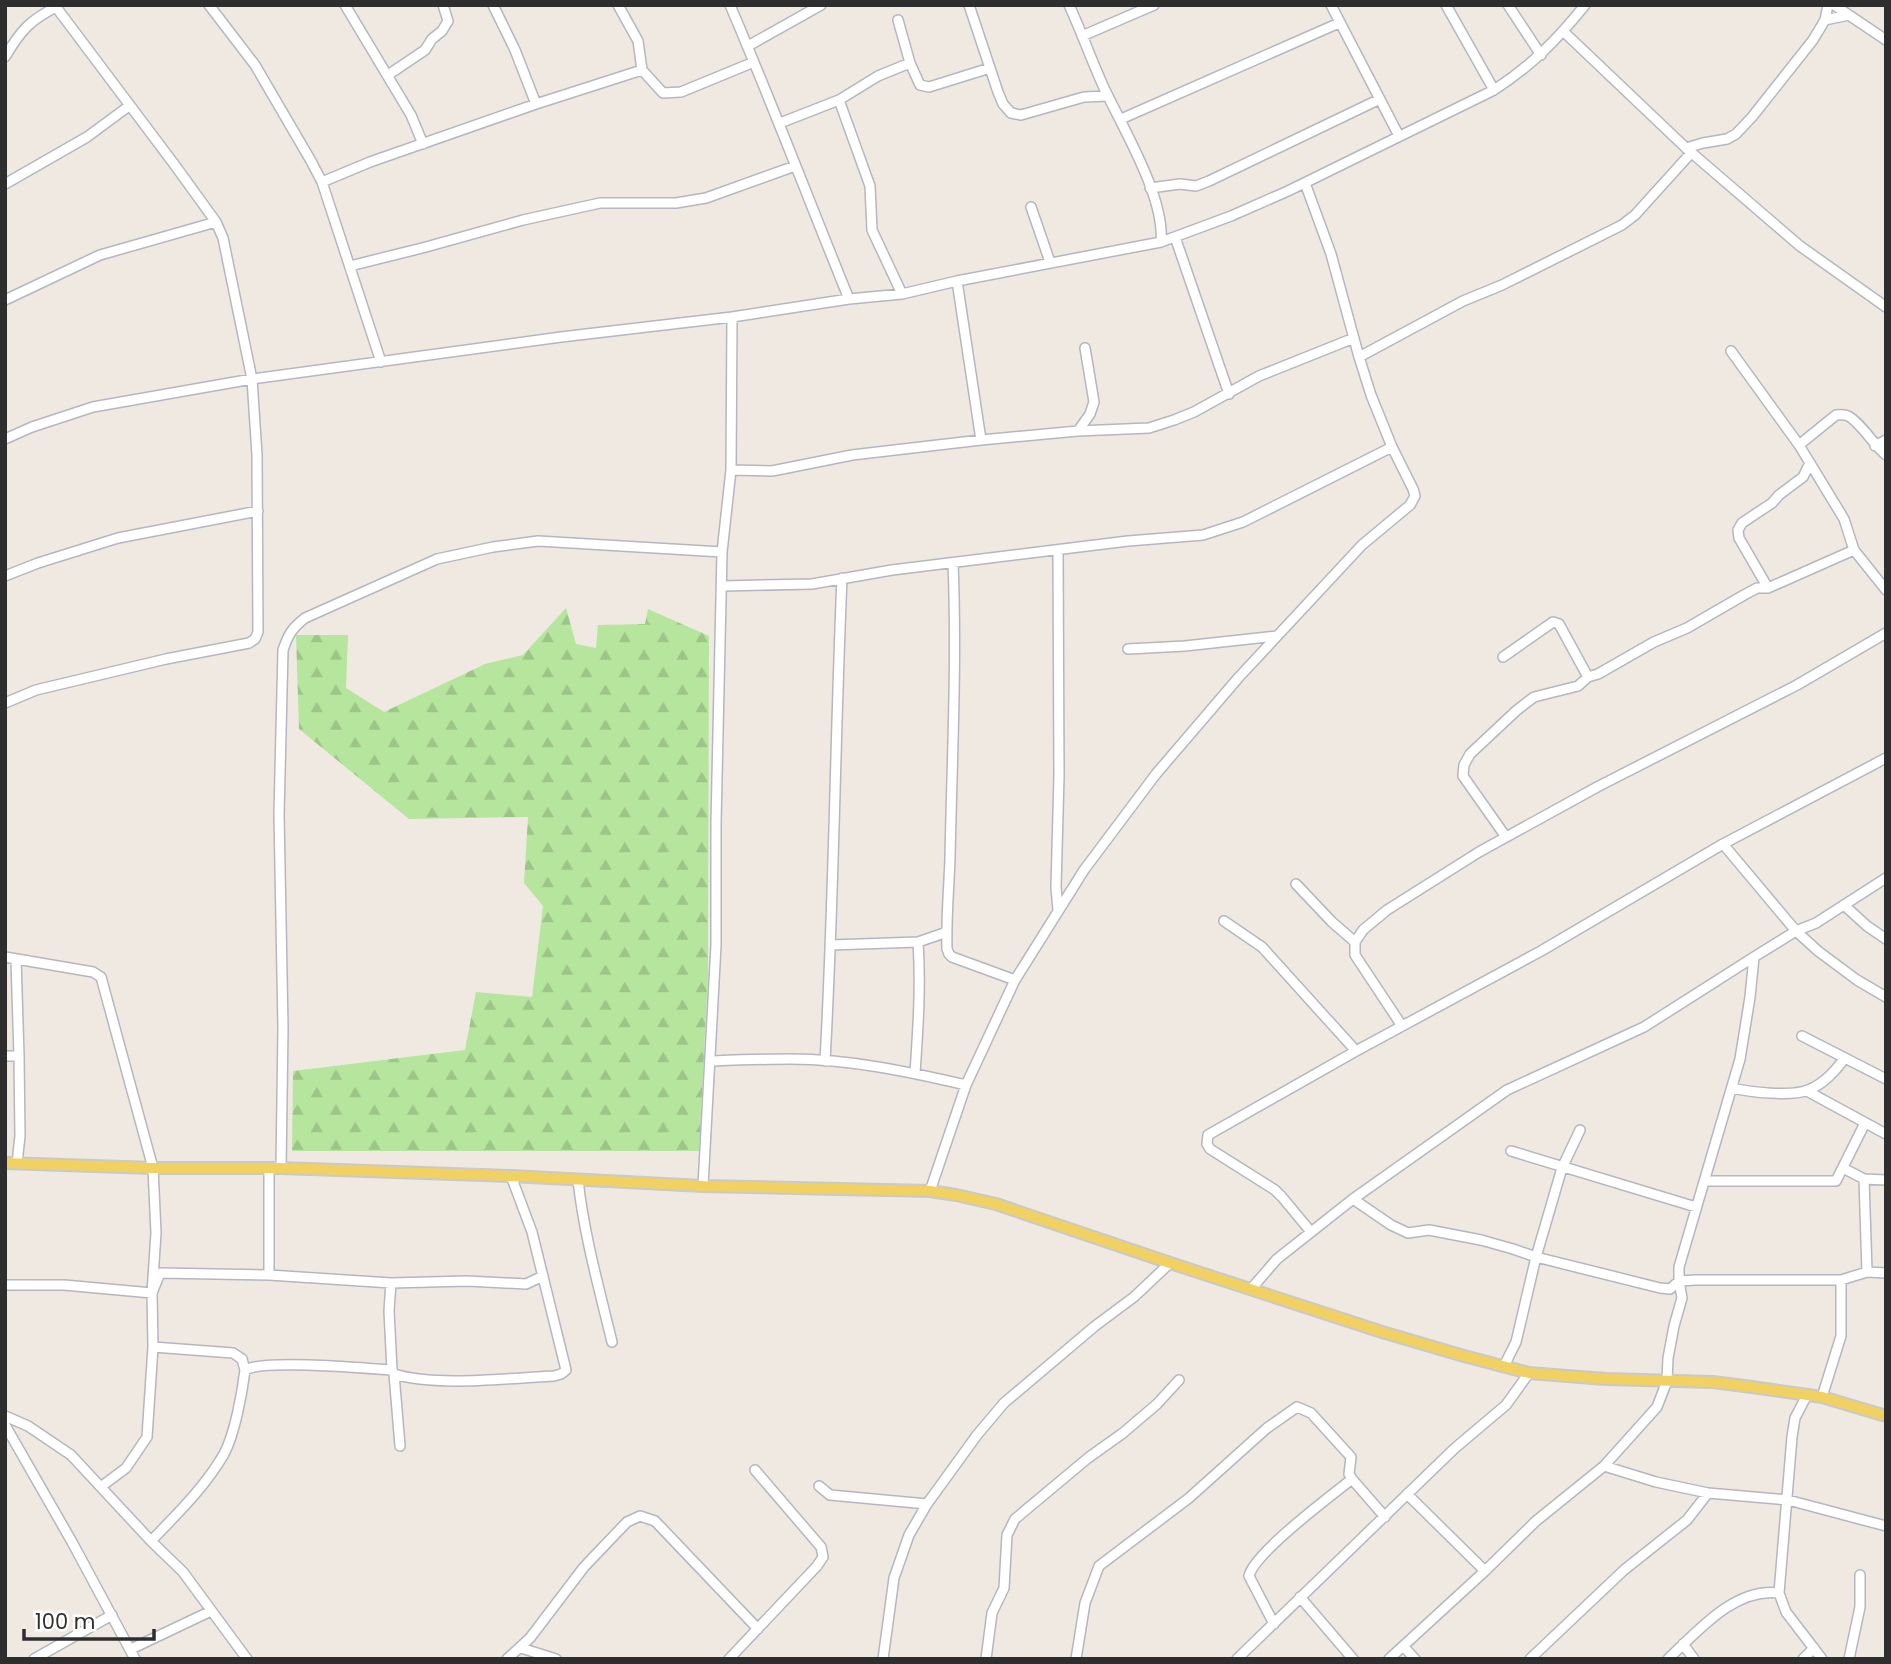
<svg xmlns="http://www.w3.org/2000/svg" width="1891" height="1664" font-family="Poppins,sans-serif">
	<defs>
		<pattern id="forest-firs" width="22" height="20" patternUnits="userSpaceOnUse" patternTransform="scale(1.75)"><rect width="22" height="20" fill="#b6e59e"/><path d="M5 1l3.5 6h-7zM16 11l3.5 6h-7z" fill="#9dc588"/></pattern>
	</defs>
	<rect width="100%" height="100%" fill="#efe9e1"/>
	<path fill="url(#forest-firs)" d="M566,608l10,36 20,4 2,-23 47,-1 3,-15 61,27 -1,340 -9,175h-407l1,-80 172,-21 11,-58 56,5 11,-91 -19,-23 4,-66 -119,2 -110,-90 -3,-94h52l-2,53 38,24 101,-48 38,-9z"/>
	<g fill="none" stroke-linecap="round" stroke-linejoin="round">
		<defs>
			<path id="minor" d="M209,5l46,60 56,96 11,21 59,180
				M345,5l66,110 12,29
				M493,5l22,45 21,54
				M618,5l20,36 4,29 21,23 18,-1 73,-30
				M730,5c42,98 79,196 119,294
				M969,5l29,87 5,12 8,9 10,2 63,-18 24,-1
				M1069,5c13,28 23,57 36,85 19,40 60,108 56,152
				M1331,5l68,131
				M1446,5l48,85
				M1508,5l33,50
				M1834,5l52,35
				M898,20l12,43 10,22 9,2 61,-19
				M1825,20l24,-5
				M1564,32l122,116 114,98 86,61
				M1082,36l72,-31
				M748,46l73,-41
				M5,57c16,-27 25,-37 53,-51
				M388,75l37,-25 7,-11 10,-8 6,-10 -5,-16
				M839,100l31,86 2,44 30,64
				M1121,119l218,-96
				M780,123l59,-23 39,-24 32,-13
				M1686,148l17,-5 24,-4 9,-5 16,-17 61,-77 12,-20 3,-15
				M322,182l48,-20 166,-58 106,-34
				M5,184l82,-47 42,-31
				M1150,188l30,-4 16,2 13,-5 171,-82
				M1031,207l19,55
				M1175,237l54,157
				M350,266l76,-19 97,-27 77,-17h76l30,-5 89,-32
				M957,281l24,159
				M5,300l95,-45 116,-33
				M1731,351l68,94 45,74 10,31 32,40
				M1359,357l104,-56 39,-16 120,-60 13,-10 56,-62
				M1078,431l12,-17 4,-12 -9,-54
				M5,439l27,-12 61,-20 159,-28 309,-42 171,-20 117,-18 53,-5 55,-13 204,-39 70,-26 57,-25 206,-101c37,-24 63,-50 91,-85
				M1799,445l37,-30c5,0 8,-1 12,1 11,5 26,29 38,39
				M1875,446l11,-6
				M731,470l41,1 80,-16 129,-15 97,-9 71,-3 25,-8 20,-8 65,-36 95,-38
				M953,563c4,98 -1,196 -3,295 -1,30 -4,60 -3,91l2,5 3,3 63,23
				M5,576l33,-13 80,-25 140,-27
				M723,586l89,-2 80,-14 236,-29 75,-6 40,-13 149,-75
				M1768,588l-29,-50 -1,-8 4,-7 30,-20 7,-8 24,-18 7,-14
				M1128,649l57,-3 92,-10
				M1503,657l50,-35 6,2 29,53
				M5,703l31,-13 130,-31 83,-16 6,-4 3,-7 -1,-177 -5,-76 -29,-141 -7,-16 -42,-58 -118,-157
				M1506,837l-43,-61 1,-11 6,-11 47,-44 17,-13 44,-11 10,-9 10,-3 56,-32 33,-14 57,-33 13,-7h11l86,-38
				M1723,844l73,87 22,20 39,29 29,17
				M1296,884l36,38 23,20
				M1845,906l22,20 19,13
				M1058,910l-2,-23 3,-111 -1,-225
				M1224,921l38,26 94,104
				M831,945l87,-3 29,-10
				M5,957l88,15 8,5 52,191 3,65 -4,60 1,54 -6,90 -21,31 -24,18
				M16,959l3,97
				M1402,1026l-47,-71v-13l8,-12 24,-20 92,-58 120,-66 198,-101 89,-52
				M1802,1036l84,43
				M5,1056h14l1,80 -3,27
				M711,1061c27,-1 53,-2 80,-2 58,0 119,13 175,26
				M825,1061c9,-161 10,-322 17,-483
				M915,1073c3,-44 6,-87 3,-131
				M1732,1088c18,4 59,9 76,2 16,-6 27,-19 37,-32
				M1807,1091l79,43
				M1511,1151l185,56
				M281,1168l2,-140 -4,-214 4,-164c5,-15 9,-22 22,-32l132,-59 56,-12 45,-6 184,11
				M1843,1168l21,11 22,1
				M1864,1179l3,93
				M578,1180c6,55 21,108 34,162
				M1705,1181h131l29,-58
				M703,1186l13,-241v-122l6,-271 9,-82 1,-153
				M930,1191l36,-106 49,-105 69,-110 72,-96 83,-97 123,-132 48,-40 5,-9 -2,-7 -21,-42 -21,-52 -12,-38 -28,-103 -26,-71
				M1353,1199l38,26 17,8 21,-3 52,10 32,9 23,8 124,31 10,1 9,-8 17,-1h145l26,-8 19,1
				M1311,1232l-29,-35 -7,-7 -65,-41 -3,-5 1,-9 148,-84 185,-100 182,-107 163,-86
				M269,1275v-107
				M391,1283l-2,28 3,59 2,4 6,72
				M5,1285h59l88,8 8,-20 109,2 122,8 76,-2 59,3 17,-8
				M1251,1289l26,-30 76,-60 154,-109 137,-63 110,-70 42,-26 20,-8 70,-45
				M1504,1366l12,-24 20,-85 26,-89 18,-38
				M245,1370c18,-11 120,-2 147,0
				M394,1374c42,13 114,4 160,2l7,-2 5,-4 -34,-138 -21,-56
				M1807,1395l-12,23 -3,19 -13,156 7,19 36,47
				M1822,1397l19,-61v-56
				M5,1416l23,10 43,29 80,86 32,31 64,87
				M5,1425l67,117 63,117
				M1604,1466l52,16 52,11 80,7 98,26
				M819,1486l11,9 97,9
				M1407,1494l78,77
				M151,1541c26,-27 54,-54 73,-87 11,-21 18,-60 21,-84l-3,-11 -9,-6 -80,-6
				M1300,1597l53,62
				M1274,1624l-25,-48c5,-23 82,-80 103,-97
				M1683,1644l11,15
				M1404,1647l11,12
				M521,1648l35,11
				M131,1649l80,-38
				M34,1659l78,-44
				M507,1659l23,-21 54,-71 43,-45 13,-6 15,5 103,108
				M729,1659l88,-93 6,-9 -2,-10 -66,-77
				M883,1659l11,-81 15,-43 18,-31 50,-69 27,-32 91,-77 39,-29 36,-34
				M986,1659l6,-46 12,-25 3,-53 8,-16 73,-61 35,-25 34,-29 22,-24
				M1076,1659l9,-56 14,-37 90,-68 78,-70 30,-21 14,6 40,44 -2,17 3,5 33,38
				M1237,1659l218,-211 51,-43 23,-32
				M1389,1659l96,-88 51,-50 68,-55 53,-59 10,-26 1,-23 6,-32 8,-28 -3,-17v-14l61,-208 10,-62 4,-40
				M1530,1659l94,-89 63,-50 21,-27
				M1668,1659c30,-28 67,-72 111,-66
				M1803,1659l11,-11
				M1849,1659l11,-52v-32"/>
			<path id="major" d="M5,1163l148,5h128l230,8 192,10 227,5 26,4 40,9 174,59 212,69 82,24 65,17 77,6 107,3 39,5 70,10 64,19"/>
		</defs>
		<use href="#minor" stroke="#b4b7c1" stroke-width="12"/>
		<use href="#major" stroke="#c9c9c9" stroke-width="14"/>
		<use href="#minor" stroke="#fff" stroke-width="9"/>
		<use href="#major" stroke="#f2d163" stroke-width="10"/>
	</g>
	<rect width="1891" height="1664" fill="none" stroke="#2e2e2e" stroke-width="14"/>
	<path d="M24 1629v10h130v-10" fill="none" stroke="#2e2e2e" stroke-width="3.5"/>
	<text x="35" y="1629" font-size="21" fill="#2e2e2e" stroke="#ffffff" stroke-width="5" paint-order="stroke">100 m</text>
</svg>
